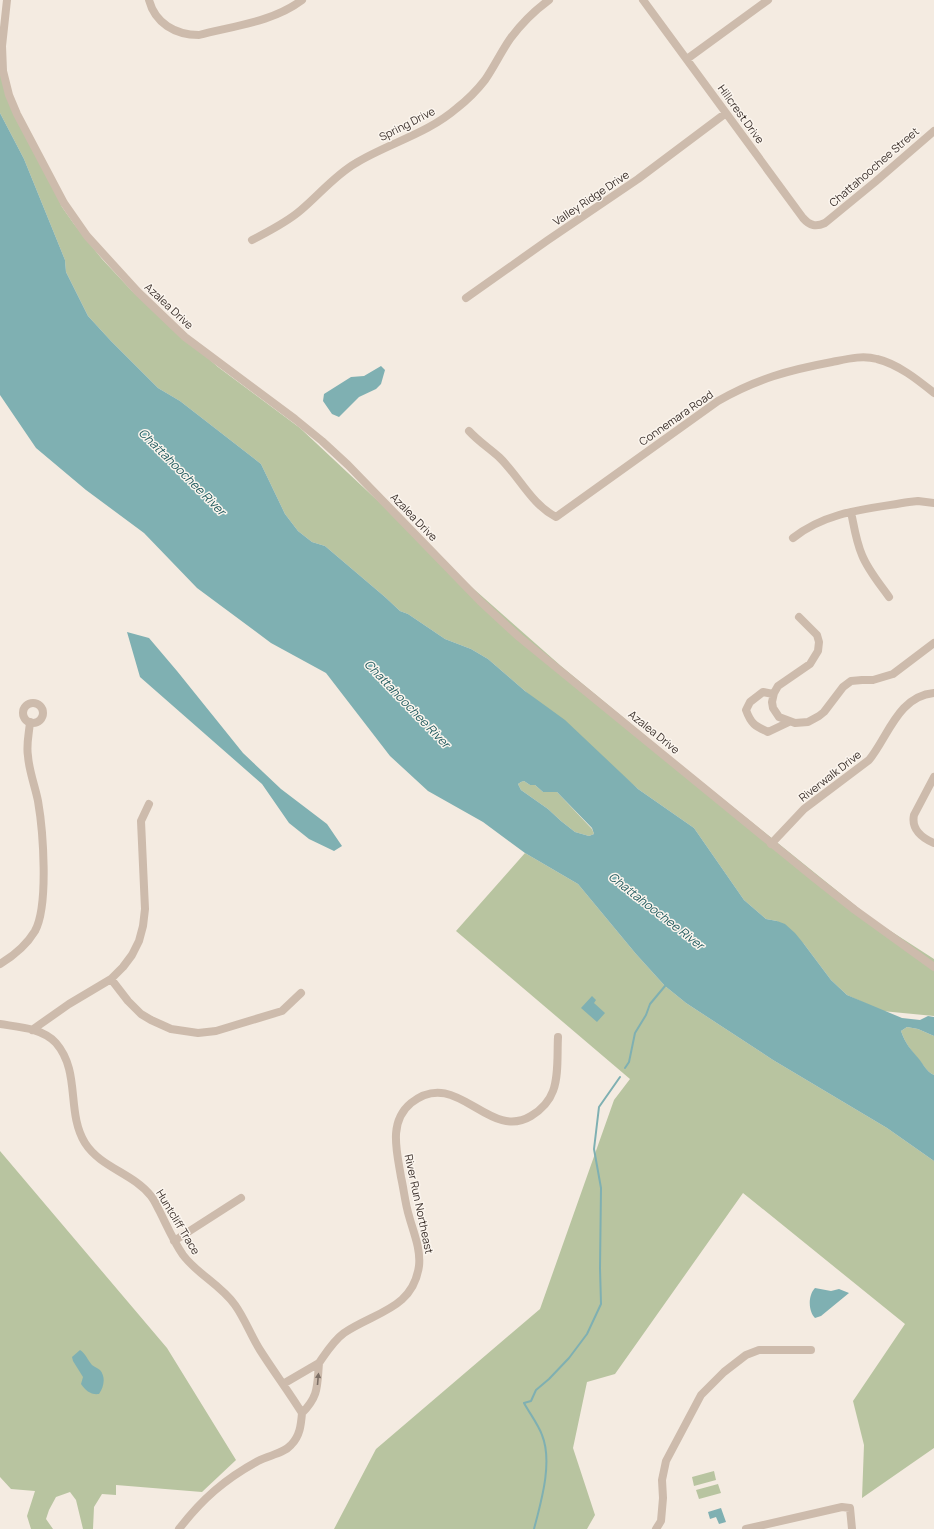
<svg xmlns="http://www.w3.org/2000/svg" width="934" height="1529" font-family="Manrope,sans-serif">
	<rect width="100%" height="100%" fill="#f4ebe1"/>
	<path fill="#b8c4a0" d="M0,68l62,139 12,17 28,35 30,32 86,76 82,61 141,132 120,106 115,95 196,158 62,40v57l-52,-5 -35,-16 -16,-15 -27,-36 -27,-23 -11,-2 -22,-19 -50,-72 -56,-39 -150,-130 -17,-10 -26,-10 -37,-25 -8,-3 -15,-14 -60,-51 -13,-4 -14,-11 -13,-17 -24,-50 -81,-63 -22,-13 -47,-47 -23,-25 -22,-44 -1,-12 -41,-101 -24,-46z
		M524,781l6,4h5l8,7h14l35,37 2,5 -5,2 -14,-4 -14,-11 -13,-12 -27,-19 -3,-6 3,-2z
		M525,853l53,31 58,70 29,32 21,17 87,57 114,68 47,33v287l-72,50 2,-53 -11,-44 52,-77 -162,-131 -128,181 -28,8 -14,66 22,67 -8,14h-253l42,-80 164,-140 74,-209 16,-21 -174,-148z
		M907,1027l11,2 16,7v39c-8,-4 -10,-10 -16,-16 -8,-11 -12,-14 -17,-28z
		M0,1151l167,197 69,112 -34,32 -86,-7v10l-14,-1 -8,13 -1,22h-10l-7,-29 -6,-8 -14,5 -7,13 -3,9 7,10h-22l-4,-13 8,-25 -24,-2 -11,-12z
		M714,1471l2,9 -22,6 -2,-9z
		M718,1484l3,9 -22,6 -3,-9z"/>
	<path fill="#7fb0b2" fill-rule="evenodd" d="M0,113l24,46 41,101 1,12 22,44 23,25 47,47 22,13 81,63 24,50 13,17 14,11 13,4 60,51 15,14 8,3 37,25 26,10 17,10 37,32 40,29 73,69 56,39 50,72 22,19 11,2 8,3 10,9 9,11 27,36 16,15 55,23 18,2 8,-4 6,1v19l-16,-7 -11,-2 -6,4c5,14 9,17 18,28 5,6 7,12 15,16v86l-47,-33 -114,-68 -87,-57 -21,-17 -29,-32 -58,-70 -53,-31 -42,-31 -55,-31 -38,-35 -64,-83 -55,-30 -74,-55 -53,-55 -58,-43 -50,-42 -36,-53zM524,781l6,4h5l8,7h14l35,36 2,6 -5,2 -14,-4 -14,-11 -13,-12 -27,-19 -3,-6 3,-2z
		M381,366l4,4 -4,14 -5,5 -17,8 -20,20 -7,-3 -9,-13 1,-7 27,-17 13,-1z
		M127,632l22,6 28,33 66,82 38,36 46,35 15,22 -8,5 -25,-12 -20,-16 -27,-39 -122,-107z
		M592,996l4,4 -2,3 11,10 -8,9 -16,-14z
		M815,1288l16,3 8,-2 10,4 -28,23 -6,2c-7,-7 -7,-23 0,-30z
		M80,1350c6,4 7,9 12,15 2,2 6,3 8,5 6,7 4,17 -1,24 -8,1 -13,-3 -18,-10l2,-7 -10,-16 -1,-4z
		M721,1508l5,14 -7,2 -3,-7 -6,2 -2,-7z"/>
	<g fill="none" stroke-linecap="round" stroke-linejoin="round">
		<path stroke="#7fb0b2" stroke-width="2" d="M625,1068l4,-6 6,-29 11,-18 4,-11 15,-18
			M534,1529c7,-27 19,-67 8,-94 -4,-11 -12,-21 -18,-32l7,-2 5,-11 13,-11 20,-21 18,-24 14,-30 -1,-36 1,-80 -7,-39 5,-42 21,-30"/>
		<path stroke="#cdbbac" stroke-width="8" d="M7,0l-5,46 1,25 6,24 8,19 47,89 23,33 51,56 47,45 110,82 27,22 26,24 132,136 39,36 294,240 42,33 79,57
			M149,0c6,23 26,35 50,35 34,-9 74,-13 103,-35
			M643,0l160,218c7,8 13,9 22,5l50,-41 59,-51
			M687,59l81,-59
			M252,240c17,-9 34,-17 49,-30 18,-15 34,-35 55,-47 33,-20 71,-29 101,-55 9,-7 21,-19 28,-28 9,-13 16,-28 25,-41 11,-15 24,-28 39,-39
			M466,298l82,-58 90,-61 88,-66
			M469,431c9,10 20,17 30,26 20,19 32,47 57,60l162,-116c38,-22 71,-31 114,-39 15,-3 30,-7 45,-3 21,5 41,21 57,34
			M851,512c3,14 5,29 11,43 6,15 17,28 27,42
			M793,538c34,-27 75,-29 116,-36l9,-1 16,2
			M799,617l18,18 2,7 -1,9 -8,13 -32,22 -4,7 -2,9 1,6 6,9 16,6 13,-1 11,-6 5,-4 19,-25 8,-6 11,-1h11l20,-6 41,-31
			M773,694l-10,-2 -13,10 -4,8c5,14 9,16 22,22l21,-10
			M23 713a10 10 0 1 1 20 0a10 10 0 1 1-20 0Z
			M934,777l-20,38c-3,14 8,23 20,28
			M771,844l33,-35 65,-49c19,-23 29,-64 65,-67
			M0,964c15,-9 26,-18 35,-33 14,-26 8,-101 3,-130 -3,-15 -9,-30 -10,-45 -2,-11 1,-22 2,-34
			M111,979l17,22 13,13 10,6 20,9 27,4 18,-2 66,-20 19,-18
			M0,1024c18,3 43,4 56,19 25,29 10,69 29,100 16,25 48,30 66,53 4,5 6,11 9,16 7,14 14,30 23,43 14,19 38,30 52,50 10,14 16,31 25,45 14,22 29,42 42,63 -1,12 -2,23 -11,32 -8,9 -22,10 -33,16 -33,18 -56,38 -79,68
			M32,1030l37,-26 42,-25 12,-12 9,-12 7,-14 4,-15 2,-17 -4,-88 8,-17
			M174,1241l67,-43
			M319,1363c7,-10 14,-22 25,-30 31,-21 69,-24 75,-67 2,-17 -6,-35 -10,-50 -4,-13 -5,-26 -8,-39 -4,-25 -13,-55 10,-74 46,-37 77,39 120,13 10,-6 18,-14 22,-25 6,-16 4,-37 5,-54
			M283,1384l36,-21c-2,23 0,33 -17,50
			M656,1529l5,-8 2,-23 -1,-18 4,-19 35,-66 23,-23 22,-17 13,-5h52
			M746,1529l96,-22 8,1 2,21"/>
	</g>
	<defs><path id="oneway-solid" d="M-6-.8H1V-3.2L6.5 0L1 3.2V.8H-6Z"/></defs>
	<use fill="#7d6f65" href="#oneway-solid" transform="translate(318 1379) rotate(-85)"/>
	<g text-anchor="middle" stroke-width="3" stroke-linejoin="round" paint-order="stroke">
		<g font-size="11" fill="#3b302b" stroke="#fbf5ee">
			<text transform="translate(741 114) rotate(54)" y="4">Hillcrest Drive</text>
			<text transform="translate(407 124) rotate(-27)" y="4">Spring Drive</text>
			<text transform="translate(874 167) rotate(-41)" y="4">Chattahoochee Street</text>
			<text transform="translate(591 198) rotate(-34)" y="4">Valley Ridge Drive</text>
			<text transform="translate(169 306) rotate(43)" y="4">Azalea Drive</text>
			<text transform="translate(676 418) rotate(-35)" y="4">Connemara Road</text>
			<text transform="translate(414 517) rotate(46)" y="4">Azalea Drive</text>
			<text transform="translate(654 732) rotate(39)" y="4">Azalea Drive</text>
			<text transform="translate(830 776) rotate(-38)" y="4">Riverwalk Drive</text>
			<text transform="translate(419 1204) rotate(78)" y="4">River Run Northeast</text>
			<text transform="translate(178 1222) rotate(59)" y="4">Huntcliff Trace</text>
		</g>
		<g font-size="12" font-style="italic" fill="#1f5a5e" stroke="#fbf5ee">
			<text transform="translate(182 472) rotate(45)" y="4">Chattahoochee River</text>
			<text transform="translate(407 704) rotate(46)" y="4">Chattahoochee River</text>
			<text transform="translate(656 911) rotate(38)" y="4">Chattahoochee River</text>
		</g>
	</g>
</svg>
